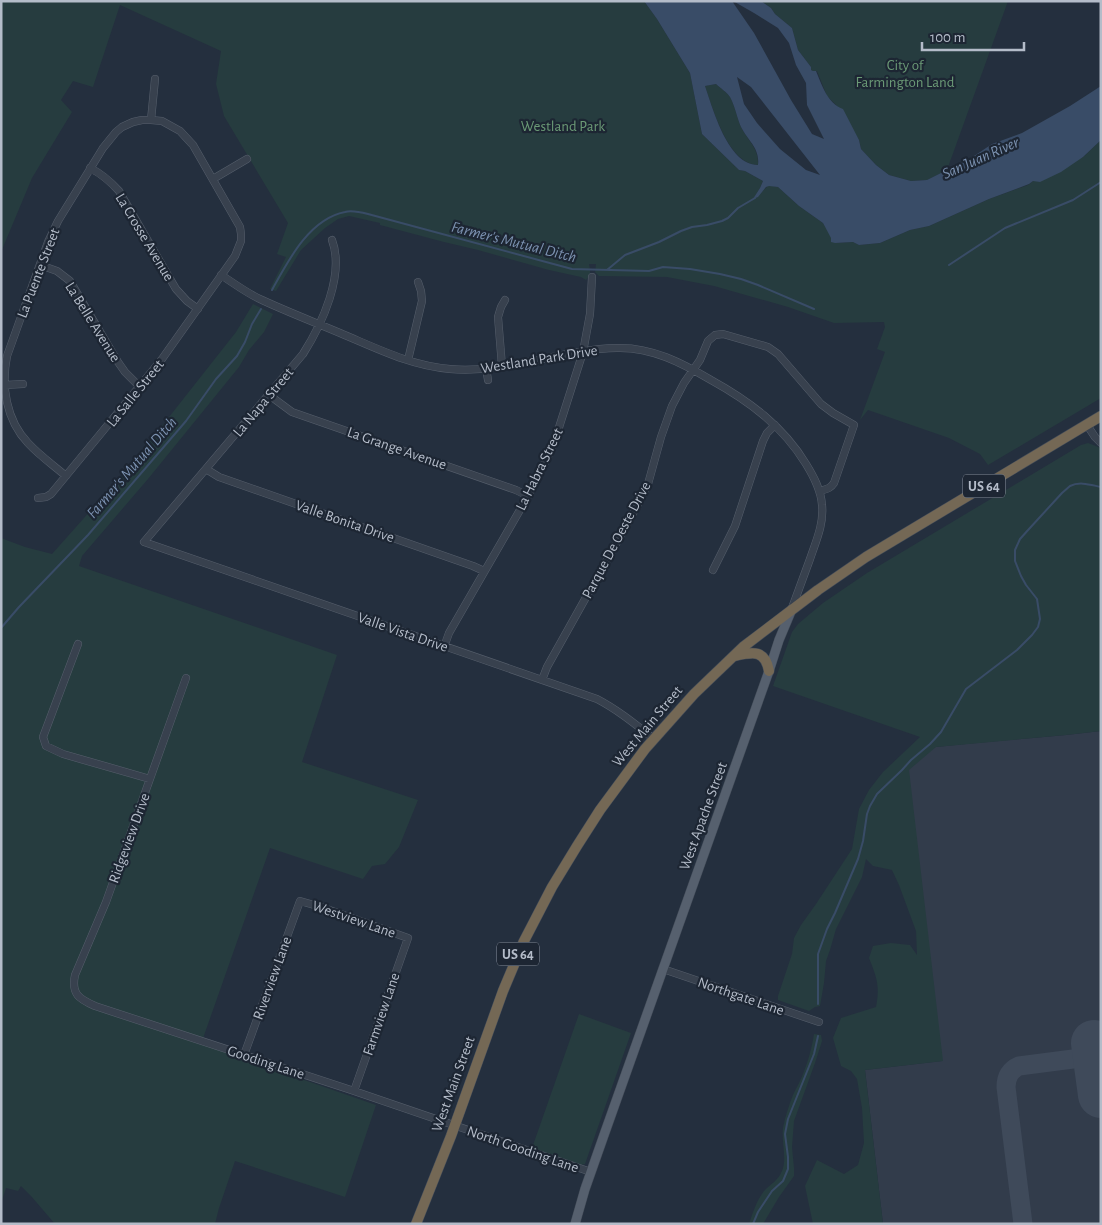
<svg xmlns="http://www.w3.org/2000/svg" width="1102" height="1225" font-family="'Alegreya Sans',sans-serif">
	<rect width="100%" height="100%" fill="#242f3e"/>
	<path fill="#323c4b" d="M1101,731v493h-218l-18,-154 77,-9 -36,-311 60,-6 100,-9z"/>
	<path fill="#263c3f" d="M1,1h643l13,18 33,54 12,61 37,36 6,1 18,10 -3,7 -6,11 15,-14 9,2 21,19 24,17 12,20 18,-1 6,3 21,-2 30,-13 19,-4 60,-27 39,-14 5,-4 50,-24 18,-17v258l-113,67 -8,-11 -31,-16 -81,-28 -8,10 25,-68 -8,-3 8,-22 -1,-5 -50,1 -46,-16 -74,-21 -47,-9 -68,-1 -4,-4 1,-8h-7c1,7 3,10 -3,16l-5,-3 -32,-7 -71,-20 -34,-8 -64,-17v-2l-31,-7 -11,3 -13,9 -24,22 -25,41 -6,-2 16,-32 -9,-3 11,-31 -64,-107 -8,-32 5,-33 -101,-46 -27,82 -20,-6 -12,19 11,12 -40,66 -31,74z
		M761,1h247l-61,169 -20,10 -16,1 -22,-6 -13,-10 -15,-16 -2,-9 -21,-33 -11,-11 -10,-25h-4l-2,-1v-3l-13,-17 -6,-22 -17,-14 -4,-6z
		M716,84c4,4 11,8 14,13 5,9 7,21 11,30 7,14 18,21 17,38 -30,-1 -45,-56 -53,-79z
		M253,304l20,10 -9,18 -15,18 -10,17 -91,112 -66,77 -3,10 258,89 -35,107 116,38 -19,47 -14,17 -13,2 -9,13 -93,-31 -69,196 175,61 -31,92 -110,-36 -16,47 -4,16h-160l-24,-28 -10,-10 -3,5 -12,-3 -5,15v-665l24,9 27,7 80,-90 104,-132z
		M1088,443l13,5v283l-35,4 -130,12 -27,23 34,291 -78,9 18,154h-70l-8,-38 12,-26 27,14 14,-9 6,-22 -2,-35 -5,-29 -6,-8 -10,-5 -8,-28 8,-20 35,-11c4,-21 1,-29 -7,-49l4,-12 18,-3 19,2 7,10 -1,-24 -17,-46 -7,-15 -19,-4 -7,-7 -4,18 -26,52 -6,21 -4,11 -2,22 -4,23 -5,1 -6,4 -31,-11v-4l14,-42 2,-16 7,-13 15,-21 36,-55 7,-40 10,-19 14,-18 37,-35 -147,-51 19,-54 6,-8 25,-21 44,-30 214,-128z
		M579,1014l52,19 -46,131 -5,1 -48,-17z
		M814,1034l7,1 1,6 -7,22 -21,58 -2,26 2,21v8l-15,21 -16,27h-14c4,-12 8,-25 16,-34 6,-6 13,-10 16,-17 7,-12 0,-31 2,-45 2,-11 6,-23 10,-33 3,-7 7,-13 10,-21 5,-12 9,-27 11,-40z"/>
	<path fill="#394c67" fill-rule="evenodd" d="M644,1h88l22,32 37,67 21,34 12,5 -17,-34 -1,-22 -10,-18 -7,-22 -11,-15 -24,-15 -21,-12h28l10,7 4,6 17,14 6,22 13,17v3l2,1h3c6,14 11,32 27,38l16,31 2,9 15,16 13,10 22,6 16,-1 44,-22 21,-14 30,-11 48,-27 31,-20v54l-18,17 -22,15 -21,10 -7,-1 -4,3 -40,15 -60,27 -19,4 -30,13 -21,2 -6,-3 -18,1 -4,-1v-4l-8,-15 -24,-17 -21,-19 -9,-1 -3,1 -8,10 -5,2 7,-11 3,-7 -18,-10 -6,-1 -37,-36 -12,-61 -33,-54zM737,77l14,10 69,88 -14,-5 -26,-21 -23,-26 -13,-19zM716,84c4,4 11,8 14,13 5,9 7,21 11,30 7,14 19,21 17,38 -30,0 -45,-56 -53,-79z"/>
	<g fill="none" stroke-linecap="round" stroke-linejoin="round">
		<path stroke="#394c67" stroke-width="2" d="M949,265l56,-37 68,-28 28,-18
			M607,270l18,-15 34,-13 22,-11 11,-4 15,-2 15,-4 6,-3 10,-10 17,-10
			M272,290c16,-29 37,-71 73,-78 7,-2 15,0 23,2l204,55 77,2 14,-4 27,2 30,5 21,5 17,6 56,24
			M1,628l18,-21 69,-72 98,-114 30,-42 21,-23 8,-14 7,-18 9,-15
			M818,1004v-50l9,-25 8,-16 23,-54 5,-18 4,-27 3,-8 7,-12 25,-24 9,-10 19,-16 11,-12 25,-43 51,-39 15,-15 6,-8 2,-8 -3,-20 -11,-14 -5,-9 -6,-15v-11l5,-11 9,-10 33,-36 8,-7c10,-5 21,-1 31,1
			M753,1224l5,-12 14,-21 11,-10 5,-12v-12l-3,-23 3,-15 26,-65 4,-18"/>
		<path stroke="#3f4a5a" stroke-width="19" d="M1023,1224l-17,-137c0,-10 4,-17 13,-21l77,-10"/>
		<path stroke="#3f4a5a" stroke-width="46" d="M1094,1043l7,52"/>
		<defs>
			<path id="minor" d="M151,120l4,-41
				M90,168c12,6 20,13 29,23l57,98 11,12 11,8
				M213,179l34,-20
				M332,240c13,35 -10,84 -29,114l-159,188 453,157c21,11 38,25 57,40
				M40,265l17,6 13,10 48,81 7,10 15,15
				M221,275c14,9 27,19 41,25 26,12 52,22 78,33 36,15 71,33 110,36 56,5 112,-20 167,-21 35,-1 65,15 94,32 38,21 72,46 95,84 8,13 15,26 16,41 2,19 -6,36 -12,54 -6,16 -12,33 -18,49
				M408,360l14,-59 -1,-10 -3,-9
				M502,366l-4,-49 3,-10 4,-7
				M486,368l2,12
				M5,385l18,-1
				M269,395l23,17 224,78 12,6
				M1087,425l8,12 6,6
				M206,469l13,8 254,89 11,5
				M38,498l8,-1 5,-3 111,-135 73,-103 6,-15v-7l-1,-7 -47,-82 -13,-14 -18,-10 -11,-1h-9l-9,2 -11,5 -6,5 -13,16 -45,73 -10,21 -41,114c-6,30 -1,64 21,87 11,12 25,22 38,33
				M713,570l22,-44 28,-85 4,-8 8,-8
				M78,644l-35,93 3,9 17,8 87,25
				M444,647l5,-14 79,-137 21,-42 6,-14 28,-88 7,-38 2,-37
				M186,678l-80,224 -31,73c-4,19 4,24 20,31l256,84 240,82
				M542,680l5,-13 89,-159 12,-24 13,-47 11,-31 12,-23 16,-23 8,-19 7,-6 8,-1 45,13 10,7 43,50 12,9 21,12 -20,58c-4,6 -8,6 -14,8
				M663,969l156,53
				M244,1055l56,-154 21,6 87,31 -54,153"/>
			<path id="major" d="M575,1224l10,-35 19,-54 165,-464 10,-31 13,-31"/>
			<path id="highway" d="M734,656c19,-4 31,-7 35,15
				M416,1224l35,-88 52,-145 21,-50 28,-54 25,-41 23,-36 45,-61 49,-55 49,-47 75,-57 48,-33 235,-141"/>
		</defs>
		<use href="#minor" stroke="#565f6c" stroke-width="8"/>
		<use href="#major" stroke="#414a57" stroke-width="10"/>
		<use href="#highway" stroke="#434c59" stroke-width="11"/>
		<use href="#minor" stroke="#38414e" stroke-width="7"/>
		<use href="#major" stroke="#56606e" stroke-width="9"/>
		<use href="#highway" stroke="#746855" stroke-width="10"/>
	</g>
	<g text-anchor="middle" stroke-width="4.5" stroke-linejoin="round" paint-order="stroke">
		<g fill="#1d2633" stroke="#878f9c" stroke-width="1">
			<rect x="963" y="474.5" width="42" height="23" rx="4"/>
			<rect x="497" y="942.5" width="42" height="23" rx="4"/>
		</g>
		<g font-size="14" font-weight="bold" fill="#b4bcc9">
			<text x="984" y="491">US 64</text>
			<text x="518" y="959">US 64</text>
		</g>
		<g font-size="15" fill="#6b9a76" stroke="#1d2633">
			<text x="905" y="70">City of<tspan x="905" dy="17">Farmington Land</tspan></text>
			<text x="563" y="131">Westland Park</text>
		</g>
		<g font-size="15" fill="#b4bcc9" stroke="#1d2633">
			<text transform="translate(145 237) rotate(59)" y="5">La Crosse Avenue</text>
			<text transform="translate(38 273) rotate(-69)" y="5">La Puente Street</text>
			<text transform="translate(93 322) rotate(58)" y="5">La Belle Avenue</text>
			<text transform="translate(539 359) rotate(-9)" y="5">Westland Park Drive</text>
			<text transform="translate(135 393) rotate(-51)" y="5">La Salle Street</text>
			<text transform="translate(263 402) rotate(-50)" y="5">La Napa Street</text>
			<text transform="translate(397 448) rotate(19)" y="5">La Grange Avenue</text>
			<text transform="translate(539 469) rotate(-64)" y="5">La Habra Street</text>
			<text transform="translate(345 521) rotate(19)" y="5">Valle Bonita Drive</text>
			<text transform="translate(616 540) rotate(-62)" y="5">Parque De Oeste Drive</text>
			<text transform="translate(403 632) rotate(19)" y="5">Valle Vista Drive</text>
			<text transform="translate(647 726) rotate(-50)" y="5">West Main Street</text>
			<text transform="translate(703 816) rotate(-70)" y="5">West Apache Street</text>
			<text transform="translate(129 838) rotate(-70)" y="5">Ridgeview Drive</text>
			<text transform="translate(354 919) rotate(19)" y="5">Westview Lane</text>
			<text transform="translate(272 978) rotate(-70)" y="5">Riverview Lane</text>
			<text transform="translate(741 996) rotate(19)" y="5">Northgate Lane</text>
			<text transform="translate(381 1014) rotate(-71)" y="5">Farmview Lane</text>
			<text transform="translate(266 1062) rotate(18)" y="5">Gooding Lane</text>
			<text transform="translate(453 1084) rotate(-70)" y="5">West Main Street</text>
			<text transform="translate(523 1149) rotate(19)" y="5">North Gooding Lane</text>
		</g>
		<g font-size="16" font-style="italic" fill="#7c92b1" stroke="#1d2633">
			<text transform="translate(980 157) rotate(-24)" y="6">San Juan River</text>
			<text transform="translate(514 241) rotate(14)" y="6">Farmer's Mutual Ditch</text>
			<text transform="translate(131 467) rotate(-49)" y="6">Farmer's Mutual Ditch</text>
		</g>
	</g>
	<rect width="1102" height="1225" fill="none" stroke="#b4bcc9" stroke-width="5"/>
	<path d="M922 42v8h102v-8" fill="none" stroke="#b4bcc9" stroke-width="2.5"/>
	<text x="930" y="42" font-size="15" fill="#b4bcc9" stroke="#1d2633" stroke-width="4" paint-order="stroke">100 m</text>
</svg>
